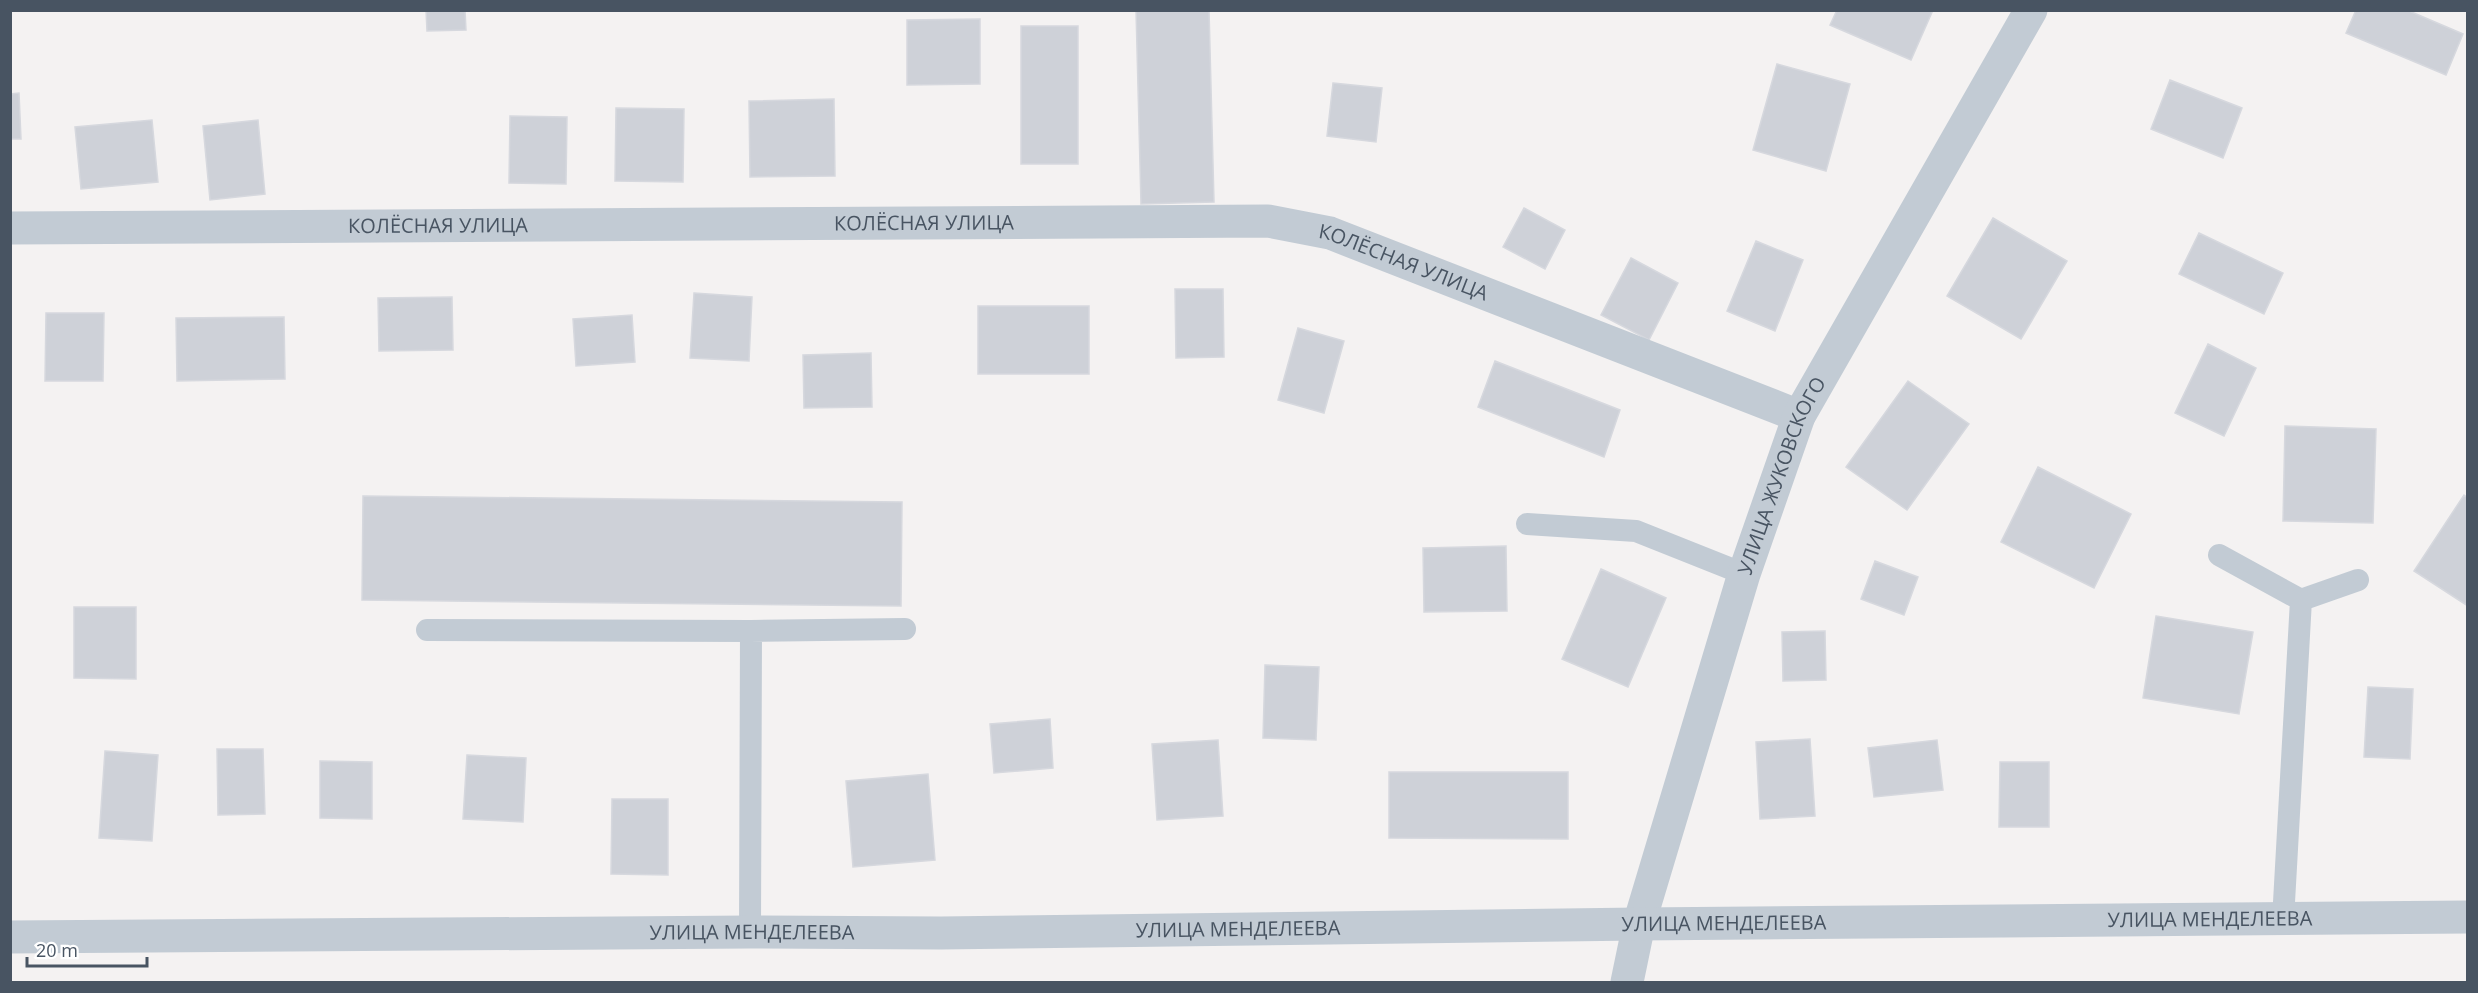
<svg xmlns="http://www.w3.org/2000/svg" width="2478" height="993" font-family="'Open Sans',sans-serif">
	<rect width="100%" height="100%" fill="#f4f2f2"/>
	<path fill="#ced1d8" stroke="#d6d8de" stroke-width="1.5" d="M426,10h39l1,20 -39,1z
		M1136,10h73l5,192 -73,2z
		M1837,10h96l-22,50 -81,-35z
		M2356,10h51l56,24 -17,41 -100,-42z
		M980,19v65l-73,1v-65z
		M1021,26h57v138h-57z
		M1777,64l73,20 -24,87 -73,-21z
		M2170,80l72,28 -19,50 -72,-29z
		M1333,83l49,5 -6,54 -49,-6z
		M19,93l2,46h-11v-45z
		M834,99l1,77 -85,1 -1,-76z
		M616,108l68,1 -1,73 -68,-1z
		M510,116l57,1 -1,67 -57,-1z
		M152,120l6,62 -77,7 -6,-62z
		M258,120l7,74 -55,6 -7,-74z
		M1524,208l41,22 -20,39 -42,-22z
		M1993,218l74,43 -46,78 -74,-43z
		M2199,233l84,40 -19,41 -85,-40z
		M1756,241l47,19 -28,71 -48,-20z
		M1631,258l47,25 -29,57 -48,-25z
		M1175,289h48l1,68 -48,1z
		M694,293l58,4 -3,64 -59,-3z
		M452,297l1,53 -74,1 -1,-53z
		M978,306h111v68h-111z
		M46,313h58l-1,68h-58z
		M632,315l3,47 -59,4 -3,-47z
		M284,317l1,62 -108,2 -1,-63z
		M1298,328l46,13 -20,72 -46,-13z
		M2208,344l48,24 -32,68 -49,-23z
		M871,353l1,54 -68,1 -1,-53z
		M1495,361l125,49 -16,47 -126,-50z
		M1908,381l61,43 -62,86 -61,-43z
		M2285,426l91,3 -3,94 -90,-2z
		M2038,467l93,47 -37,74 -93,-46z
		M2464,495l4,3v108l-54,-35z
		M363,496l539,6 -1,104 -539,-6z
		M1506,546l1,65 -83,1 -1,-64z
		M1875,561l43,16 -14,38 -43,-16z
		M1601,569l65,29 -38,89 -66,-28z
		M74,607h62v72l-62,-1z
		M2156,616l97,16 -14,82 -96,-16z
		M1825,631l1,49 -43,1 -1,-49z
		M1265,665l54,2 -3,73 -53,-2z
		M2368,687l45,2 -3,70 -46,-2z
		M1050,719l3,49 -59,5 -4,-49z
		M1810,739l5,77 -55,3 -4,-77z
		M1218,740l5,76 -66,4 -5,-76z
		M1937,740l6,50 -69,7 -6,-49z
		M217,749h46l2,65 -47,1z
		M105,751l53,4 -6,86 -53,-3z
		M467,755l59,3 -3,64 -60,-3z
		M320,761l52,1v57l-52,-1z
		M2000,762h49v65h-50z
		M1389,772h179v67l-179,-1z
		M928,774l7,86 -82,7 -7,-86z
		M612,799h56v76l-57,-1z"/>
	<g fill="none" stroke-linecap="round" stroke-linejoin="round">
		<path stroke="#c2cbd4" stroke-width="22" d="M1527,524l109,7 108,43
			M2219,555l82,45
			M427,630l324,1 154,-2
			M2283,920l18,-320 57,-20
			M750,932l1,-301"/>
		<g stroke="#c2cbd4" stroke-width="33">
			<path id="s1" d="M10,228l1258,-7 62,12 469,183"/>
			<path id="s2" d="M1627,982l12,-58 105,-350 55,-158 232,-406"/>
		</g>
		<path stroke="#c2cbd4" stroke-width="33" id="s3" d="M10,937l740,-5 191,1 698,-9 829,-7"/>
	</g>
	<g text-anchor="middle" stroke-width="4.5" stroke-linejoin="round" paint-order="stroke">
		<g font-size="20" fill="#485462" stroke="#fff">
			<text dy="7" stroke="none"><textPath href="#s1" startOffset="914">КОЛЁСНАЯ УЛИЦА</textPath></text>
			<text dy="7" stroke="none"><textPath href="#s1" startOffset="428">КОЛЁСНАЯ УЛИЦА</textPath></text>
			<text dy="7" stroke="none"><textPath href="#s1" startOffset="1400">КОЛЁСНАЯ УЛИЦА</textPath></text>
			<text dy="7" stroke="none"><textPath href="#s2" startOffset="530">УЛИЦА ЖУКОВСКОГО</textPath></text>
			<text dy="7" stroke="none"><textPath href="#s3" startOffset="2200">УЛИЦА МЕНДЕЛЕЕВА</textPath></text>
			<text dy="7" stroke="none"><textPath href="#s3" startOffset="1714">УЛИЦА МЕНДЕЛЕЕВА</textPath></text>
			<text dy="7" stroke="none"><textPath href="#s3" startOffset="1228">УЛИЦА МЕНДЕЛЕЕВА</textPath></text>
			<text dy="7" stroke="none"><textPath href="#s3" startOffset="742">УЛИЦА МЕНДЕЛЕЕВА</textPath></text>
		</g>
	</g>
	<rect width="2478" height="993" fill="none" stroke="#485462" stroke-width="24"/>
	<path d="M27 957v9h120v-9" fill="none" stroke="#485462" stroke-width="3"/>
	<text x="36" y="957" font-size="18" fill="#485462" stroke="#ffffff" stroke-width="4.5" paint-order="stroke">20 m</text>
</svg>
